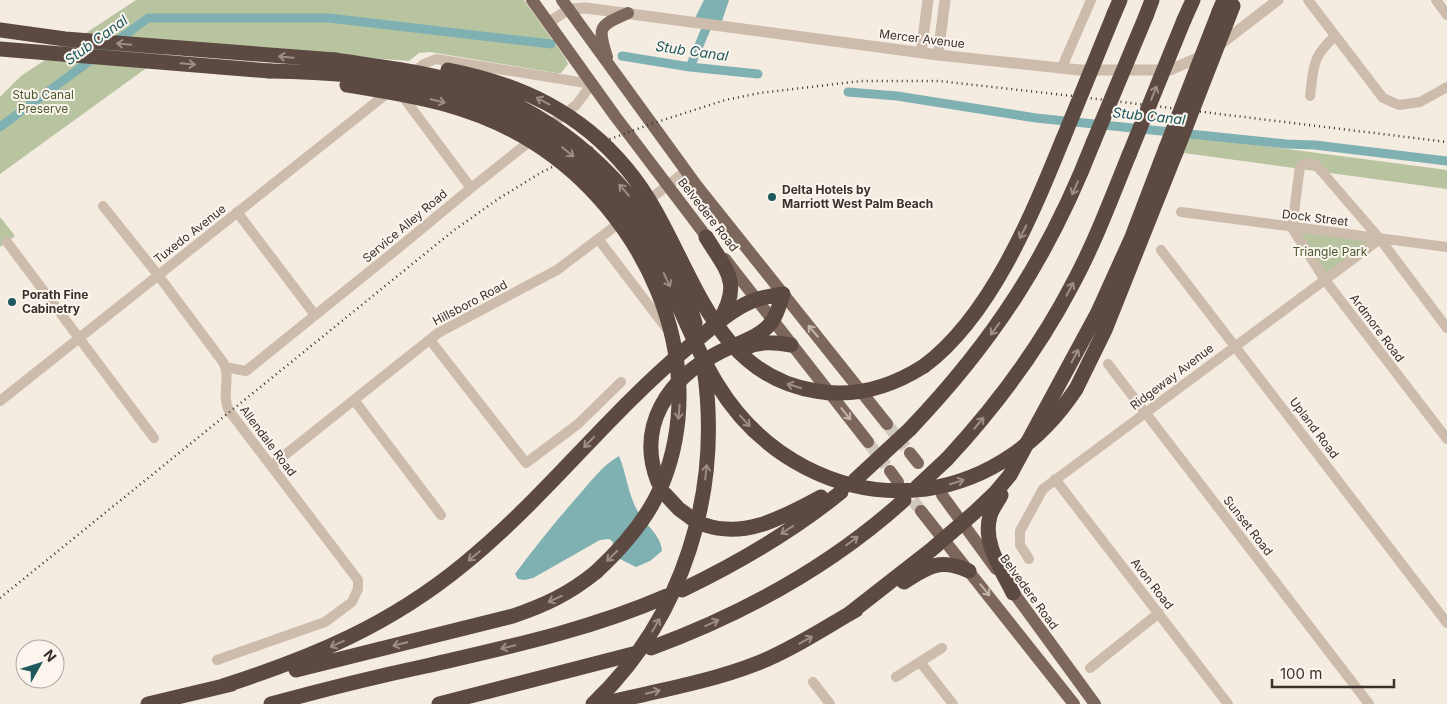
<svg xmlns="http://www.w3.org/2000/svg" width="1447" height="704" font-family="Inter,sans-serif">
	<rect width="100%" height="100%" fill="#f4ebe1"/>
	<path fill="#b8c4a0" d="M136,0h388l42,59 2,5 -7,9h-5l-126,-21 -11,1 -10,8 -228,-18 -181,131v-77l21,-21z
		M1189,136l258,34v19l-263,-36z
		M0,217l15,19 -15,11z
		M1292,228l88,11 -55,41z"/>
	<path fill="#7fb0b2" d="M704,0h25l-7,21 -27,-3z
		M619,456c8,19 9,41 21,59 8,12 21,21 22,36l-12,10 -14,6 -16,-8 -8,-18 -3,-2 -9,1 -67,38 -9,2 -6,-1 -3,-5c20,-27 41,-53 63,-78 13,-15 24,-30 41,-40z"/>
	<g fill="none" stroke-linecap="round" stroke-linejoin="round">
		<path stroke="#7fb0b2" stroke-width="9" d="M622,56l68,11 68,7
			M690,67l28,-67
			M848,92l49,4 139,22 250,26 29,1 132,16
			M0,127l148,-109h181l222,26"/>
		<path stroke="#cfc6bd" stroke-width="12" stroke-dasharray="12 6" stroke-linecap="butt" d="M887,424l23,29
			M868,442l22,29
			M902,486l19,25"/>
		<path stroke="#cdbbac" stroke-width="10" d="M1308,0l75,98 16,7 21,-3 27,-15
			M1436,0l11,15
			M1062,67l29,-67
			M411,74l13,-10 12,-5 156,25 -16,21 -29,23
			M401,94l70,94
			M1310,96c4,-29 1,-38 25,-60
			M645,203l41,-32
			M103,206l55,69 65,87c9,15 -3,35 7,50l128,168v9l-6,13 -27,20 -108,38
			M237,212l78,103
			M1181,212l266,35
			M599,240l68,89
			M7,242l147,196
			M1161,250l286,373
			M1447,328l-67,-89 -63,-73 -8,-3 -9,3 -8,62 33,52 122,159
			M430,340l96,123 52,-39 43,-42
			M1108,364l261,340
			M225,367l21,4 150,-121 75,-62 63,-50
			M354,400l87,115
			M0,401l390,-310
			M271,466l167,-133 119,-63 65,-49
			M1055,479l173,225
			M1029,559l-9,-14v-14l23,-42 337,-250
			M920,662l33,42
			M1090,668l69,-55
			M896,677l46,-29
			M813,682l17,22"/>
		<path stroke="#cdbbac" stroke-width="11" d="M548,23l21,-14 17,-1 352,47 142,15h90l34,-15
			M1218,46l60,-46
			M921,53l7,-53
			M938,55l7,-55"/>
		<path stroke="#7d675c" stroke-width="12" d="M532,0l83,116 97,128
			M562,0l135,186 190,238
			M607,57c-10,-31 -8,-31 21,-44
			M725,259l143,183
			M910,453l8,10
			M890,471l8,11
			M942,495l54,74
			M921,511l153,193
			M1008,585l87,119"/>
		<path stroke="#5c4a42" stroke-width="15" d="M1219,12l5,-12
			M1114,14l6,-14
			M1146,16l6,-16
			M1184,20l9,-20
			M0,30l65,9 270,21
			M0,49l270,22
			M706,237c20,33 37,46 13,84
			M744,348c17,-7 29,-6 47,-3
			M924,366c67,-50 108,-151 139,-227
			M1076,389l29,-59 71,-178
			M910,429c84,-88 139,-173 183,-286
			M947,459c48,-52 91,-109 124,-172 23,-42 40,-88 58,-132
			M658,482c-22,-56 10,-103 60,-129 17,-9 41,-15 53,-30 6,-8 9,-20 12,-29
			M665,494l14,15 15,11
			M1001,495c-3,7 -9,13 -11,21 -8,27 12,54 23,77
			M705,525c42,14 79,-9 116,-28
			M904,582c24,-16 37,-24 65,-11
			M682,590c56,-27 111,-59 159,-98
			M849,614l82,-64 44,-38 20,-19 15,-18 88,-163 34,-75 34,-89
			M651,648c92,-34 180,-82 253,-148
			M296,670l217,-54c32,-11 56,-22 83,-44
			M223,686c90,-29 167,-61 241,-122 80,-65 143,-149 222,-215 20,-16 41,-37 64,-47 10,-5 22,-6 33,-8
			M606,703c51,-12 104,-21 152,-40 35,-14 66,-35 98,-53
			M148,704l84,-20
			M271,704c51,-14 103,-27 155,-38 82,-19 163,-36 241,-70
			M439,704l194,-50"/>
		<path stroke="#3b302b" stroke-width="2.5" stroke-dasharray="1 4" stroke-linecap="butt" d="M0,598l453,-367 45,-32 44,-27 68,-33 41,-15 74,-24 35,-7 101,-12h78l134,15 374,46"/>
		<path stroke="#5c4a42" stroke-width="15" d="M335,60c47,7 96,12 141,28 106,38 189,126 219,235
			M448,70c72,14 132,42 179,99 64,76 74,204 189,222 39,7 75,-4 108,-25
			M270,71c100,2 207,12 290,74 34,26 63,59 86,95 28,46 43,98 71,144 44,72 123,116 209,105 63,-9 115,-47 150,-100
			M347,85c69,11 126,20 186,57 110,69 179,215 130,340 -14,36 -40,65 -67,90
			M1063,139l51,-125
			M1093,143l53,-127
			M1166,148l53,-136
			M1176,152l57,-146
			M1129,155l55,-135
			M855,480l55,-51
			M917,487l30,-28
			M593,704c91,-87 129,-213 111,-336"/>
	</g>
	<defs><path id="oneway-shaft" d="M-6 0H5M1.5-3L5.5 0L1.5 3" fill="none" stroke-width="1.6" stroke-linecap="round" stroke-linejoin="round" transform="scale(1.25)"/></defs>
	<g stroke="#9c8e87">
		<use href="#oneway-shaft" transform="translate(124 44) rotate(-175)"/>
		<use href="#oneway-shaft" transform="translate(286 57) rotate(-175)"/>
		<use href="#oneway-shaft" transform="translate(188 64) rotate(5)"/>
		<use href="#oneway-shaft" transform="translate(1154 93) rotate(-68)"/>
		<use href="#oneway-shaft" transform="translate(438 101) rotate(13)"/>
		<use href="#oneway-shaft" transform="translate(543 101) rotate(-152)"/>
		<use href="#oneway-shaft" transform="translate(568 152) rotate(39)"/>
		<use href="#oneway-shaft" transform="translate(1075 188) rotate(114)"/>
		<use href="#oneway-shaft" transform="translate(624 190) rotate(-131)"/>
		<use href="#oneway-shaft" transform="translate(1023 232) rotate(117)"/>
		<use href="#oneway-shaft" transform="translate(667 280) rotate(65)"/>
		<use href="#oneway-shaft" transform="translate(1070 289) rotate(-62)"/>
		<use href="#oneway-shaft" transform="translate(995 329) rotate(126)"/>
		<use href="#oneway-shaft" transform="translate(1075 356) rotate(-62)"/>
		<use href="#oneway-shaft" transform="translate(794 386) rotate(-162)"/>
		<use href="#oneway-shaft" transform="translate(679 412) rotate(95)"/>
		<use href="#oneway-shaft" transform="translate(745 421) rotate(47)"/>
		<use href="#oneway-shaft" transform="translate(979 423) rotate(-50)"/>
		<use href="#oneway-shaft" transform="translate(589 442) rotate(134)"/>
		<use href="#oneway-shaft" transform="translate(706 472) rotate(-84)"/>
		<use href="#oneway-shaft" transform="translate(957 482) rotate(-17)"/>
		<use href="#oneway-shaft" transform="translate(787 530) rotate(146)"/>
		<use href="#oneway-shaft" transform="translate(852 541) rotate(-37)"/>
		<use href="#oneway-shaft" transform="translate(474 556) rotate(140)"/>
		<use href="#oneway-shaft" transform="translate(612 556) rotate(135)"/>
		<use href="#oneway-shaft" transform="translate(555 599) rotate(155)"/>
		<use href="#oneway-shaft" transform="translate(712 623) rotate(-25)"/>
		<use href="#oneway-shaft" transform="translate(656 625) rotate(-60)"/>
		<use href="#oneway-shaft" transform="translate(806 640) rotate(-29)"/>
		<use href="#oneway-shaft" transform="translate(337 644) rotate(155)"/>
		<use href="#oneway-shaft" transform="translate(400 644) rotate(166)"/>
		<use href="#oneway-shaft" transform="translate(508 647) rotate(167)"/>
		<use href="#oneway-shaft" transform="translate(653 692) rotate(-14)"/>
	</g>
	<g stroke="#c2b5ac">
		<use href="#oneway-shaft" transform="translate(813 331) rotate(-130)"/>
		<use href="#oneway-shaft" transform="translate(846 414) rotate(51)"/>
		<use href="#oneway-shaft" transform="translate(985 590) rotate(51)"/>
	</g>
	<g fill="#1f5a5e" stroke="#fbf5ee" stroke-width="2">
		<circle cx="772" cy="197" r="5"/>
		<circle cx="12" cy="302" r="5"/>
	</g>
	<g text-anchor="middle" stroke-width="4" stroke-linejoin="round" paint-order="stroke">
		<g font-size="12" fill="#3b302b" stroke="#fbf5ee">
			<text transform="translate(922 39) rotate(7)" y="4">Mercer Avenue</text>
			<text transform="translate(708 215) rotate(52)" y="4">Belvedere Road</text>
			<text transform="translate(1315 218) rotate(7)" y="4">Dock Street</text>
			<text transform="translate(405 226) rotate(-40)" y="4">Service Alley Road</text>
			<text transform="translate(190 234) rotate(-38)" y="4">Tuxedo Avenue</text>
			<text transform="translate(470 303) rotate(-28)" y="4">Hillsboro Road</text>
			<text transform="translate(1377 328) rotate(53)" y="4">Ardmore Road</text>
			<text transform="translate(1172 377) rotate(-37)" y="4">Ridgeway Avenue</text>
			<text transform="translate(1314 428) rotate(53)" y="4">Upland Road</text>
			<text transform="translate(268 441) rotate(53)" y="4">Allendale Road</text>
			<text transform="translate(1248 526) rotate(52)" y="4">Sunset Road</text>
			<text transform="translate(1152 584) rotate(52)" y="4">Avon Road</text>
			<text transform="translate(1029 592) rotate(54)" y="4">Belvedere Road</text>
		</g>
		<g font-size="12" fill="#4a5a2e" stroke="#fbf5ee">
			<text x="43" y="99">Stub Canal<tspan x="43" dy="14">Preserve</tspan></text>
			<text x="1330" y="256">Triangle Park</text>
		</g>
		<g font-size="12" font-weight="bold" fill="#3b302b" stroke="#fbf5ee" text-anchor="start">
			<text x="782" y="194">Delta Hotels by<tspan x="782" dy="14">Marriott West Palm Beach</tspan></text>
			<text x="22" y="299">Porath Fine<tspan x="22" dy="14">Cabinetry</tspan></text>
		</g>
		<g font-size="14" font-style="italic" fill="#1f5a5e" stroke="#fbf5ee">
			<text transform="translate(96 40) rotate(-36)" y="5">Stub Canal</text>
			<text transform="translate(692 51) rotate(8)" y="5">Stub Canal</text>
			<text transform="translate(1149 116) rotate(6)" y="5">Stub Canal</text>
		</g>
	</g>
	<g transform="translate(40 664) rotate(51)"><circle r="24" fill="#fbf5ee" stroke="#aea6a0"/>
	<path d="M0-4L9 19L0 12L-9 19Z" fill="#1f5a5e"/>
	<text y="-8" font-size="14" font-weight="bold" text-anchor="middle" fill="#3b302b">N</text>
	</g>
	<path d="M1272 679v8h122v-8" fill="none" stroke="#3b302b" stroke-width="2.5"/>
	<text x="1280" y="679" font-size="15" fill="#3b302b" stroke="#fbf5ee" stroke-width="4" paint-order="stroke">100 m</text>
</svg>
